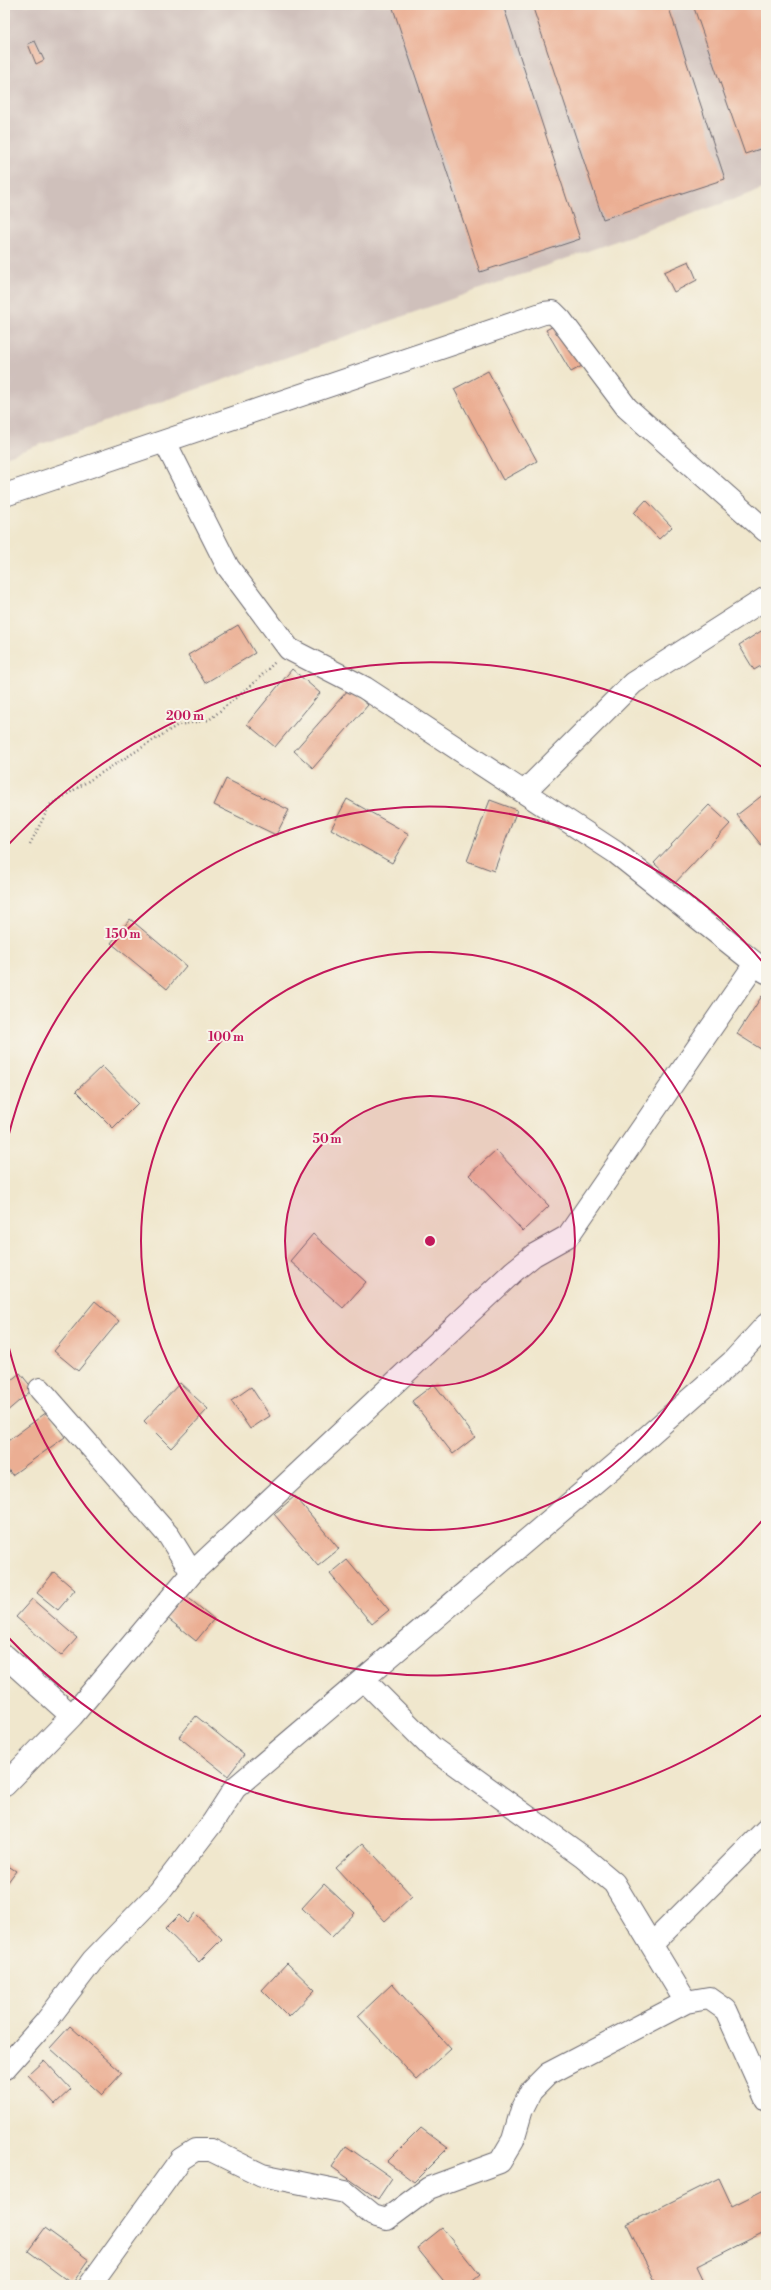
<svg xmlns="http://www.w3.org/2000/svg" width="771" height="2290" font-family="'Libre Bodoni',serif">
	<rect width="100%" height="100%" fill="#f7f3e8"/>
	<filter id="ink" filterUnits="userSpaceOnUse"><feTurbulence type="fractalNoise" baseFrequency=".025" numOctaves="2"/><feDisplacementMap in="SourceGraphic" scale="8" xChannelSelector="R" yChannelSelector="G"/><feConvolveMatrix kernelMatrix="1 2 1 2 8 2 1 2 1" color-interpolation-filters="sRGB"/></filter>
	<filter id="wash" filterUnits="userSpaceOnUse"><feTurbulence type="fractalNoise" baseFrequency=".012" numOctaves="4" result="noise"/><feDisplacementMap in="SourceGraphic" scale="16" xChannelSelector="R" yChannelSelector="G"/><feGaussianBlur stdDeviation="0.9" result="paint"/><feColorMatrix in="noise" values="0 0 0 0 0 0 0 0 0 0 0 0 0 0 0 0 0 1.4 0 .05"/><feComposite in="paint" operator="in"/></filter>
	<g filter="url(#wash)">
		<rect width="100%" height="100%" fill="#f0e7cd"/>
		<path fill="#cfc0bb" d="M5,5h761v183l-761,269z"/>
		<g id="blocks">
			<path fill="#ebae93" d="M392,5h111l77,234 -100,33z
				M532,5h136l57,174 -122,40z
				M693,5h73v142l-21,7z
				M35,41l9,19 -8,4 -8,-20z
				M689,261l8,19 -23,12 -10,-20z
				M557,324l25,42 -11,6 -25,-42z
				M488,371l49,90 -34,19 -49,-91z
				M646,500l26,27 -13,12 -25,-26z
				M238,625l17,28 -50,30 -17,-28z
				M766,628v35l-12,7 -15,-25z
				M292,669l28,24 -45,54 -28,-23z
				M349,689l19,16 -55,63 -19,-17z
				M226,779l63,31 -13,25 -62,-30z
				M764,794l2,3v54l-29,-36z
				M347,799l62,35 -17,29 -61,-34z
				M490,800l27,10 -23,61 -27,-10z
				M709,805l21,19 -55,59 -21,-20z
				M130,919l56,47 -19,23 -56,-46z
				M762,996l4,3v49l-2,3 -27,-17z
				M102,1066l36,37 -25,25 -37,-37z
				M496,1150l53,56 -26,25 -54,-56z
				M313,1234l53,48 -23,26 -53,-47z
				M95,1301l24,20 -41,50 -24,-20z
				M20,1373l13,16 -28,24v-28z
				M180,1383l28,26 -37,39 -27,-27z
				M434,1384l41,53 -22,17 -41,-53z
				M251,1387l19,29 -20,13 -19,-28z
				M47,1412l18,25 -53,38 -7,-10v-22z
				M295,1496l44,53 -21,17 -44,-52z
				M347,1560l42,50 -17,14 -42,-50z
				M54,1572l21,18 -17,20 -21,-17z
				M184,1594l30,25 -18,22 -30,-24z
				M32,1599l45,39 -16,18 -45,-39z
				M196,1716l48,39 -16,21 -49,-39z
				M363,1843l49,53 -27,25 -49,-53z
				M5,1864l11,7 -11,15z
				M324,1884l31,29 -23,24 -30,-29z
				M195,1913l27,26 -23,23 -34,-33 14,-14 8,8z
				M287,1963l28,27 -26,27 -27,-27z
				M392,1984l59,65 -34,31 -59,-64z
				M70,2026l52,47 -20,22 -52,-47z
				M44,2060l27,29 -16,15 -27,-29z
				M421,2128l27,20 -34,34 -27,-20z
				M346,2146l46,32 -14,21 -46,-32z
				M719,2178l13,28 34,-17v42l-69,35 9,19h-49l-30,-61z
				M45,2228l44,32 -17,24 -44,-33z
				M442,2228l38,47 -12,10h-21l-30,-37z"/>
		</g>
	</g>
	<g filter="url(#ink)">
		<use href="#blocks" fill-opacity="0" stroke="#6a676e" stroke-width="1"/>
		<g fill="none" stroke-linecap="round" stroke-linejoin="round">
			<defs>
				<path id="minor" d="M165,442l63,125 61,82 76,39 250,164 151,120
					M5,495l539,-182 9,-1 8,8 66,88 139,123
					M524,792l109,-109 133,-85
					M40,1389l129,147 23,37
					M5,1656l67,60
					M364,1680l67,67 152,110 31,26 72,119
					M5,1785l67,-69 120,-143 322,-302 20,-16 34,-19 187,-272
					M652,1944l114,-114
					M5,2068l40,-45 48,-63 66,-68 54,-70 22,-34 386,-328 111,-98 34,-37
					M90,2285l91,-126 14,-9h16l51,25 83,17 28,23 14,4 42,-31 71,-26 13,-22 9,-31 9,-18 17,-17 138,-72 23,-4 17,12 40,89"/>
			</defs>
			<use href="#minor" stroke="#6a676e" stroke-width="24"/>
			<path stroke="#6a676e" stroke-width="2.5" stroke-dasharray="1 3" stroke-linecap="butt" d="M30,844l20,-39 128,-80 31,-5 46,-38 20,-20"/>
			<use href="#minor" stroke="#fff" stroke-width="22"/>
		</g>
	</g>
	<circle cx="430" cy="1241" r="145" fill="#c2185b" fill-opacity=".12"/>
	<g fill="none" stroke="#c2185b" stroke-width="2">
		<circle cx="430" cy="1241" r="145"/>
		<circle cx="430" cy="1241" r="289"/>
		<path d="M765 1517A434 434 0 0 1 5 1331M5 1151A434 434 0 0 1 765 965"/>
		<path d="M762 1715A579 579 0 0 1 7 1636M7 846A579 579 0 0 1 762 767"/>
	</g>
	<circle cx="430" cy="1241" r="6" fill="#c2185b" stroke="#f7f3e8" stroke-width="2"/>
	<g font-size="12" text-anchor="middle" font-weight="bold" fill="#c2185b" stroke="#f7f3e8" stroke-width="4" stroke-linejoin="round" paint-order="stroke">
		<text x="185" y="720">200 m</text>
		<text x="123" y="938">150 m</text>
		<text x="226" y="1041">100 m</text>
		<text x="327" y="1143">50 m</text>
	</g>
	<rect width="771" height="2290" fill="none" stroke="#f7f3e8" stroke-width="20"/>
</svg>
